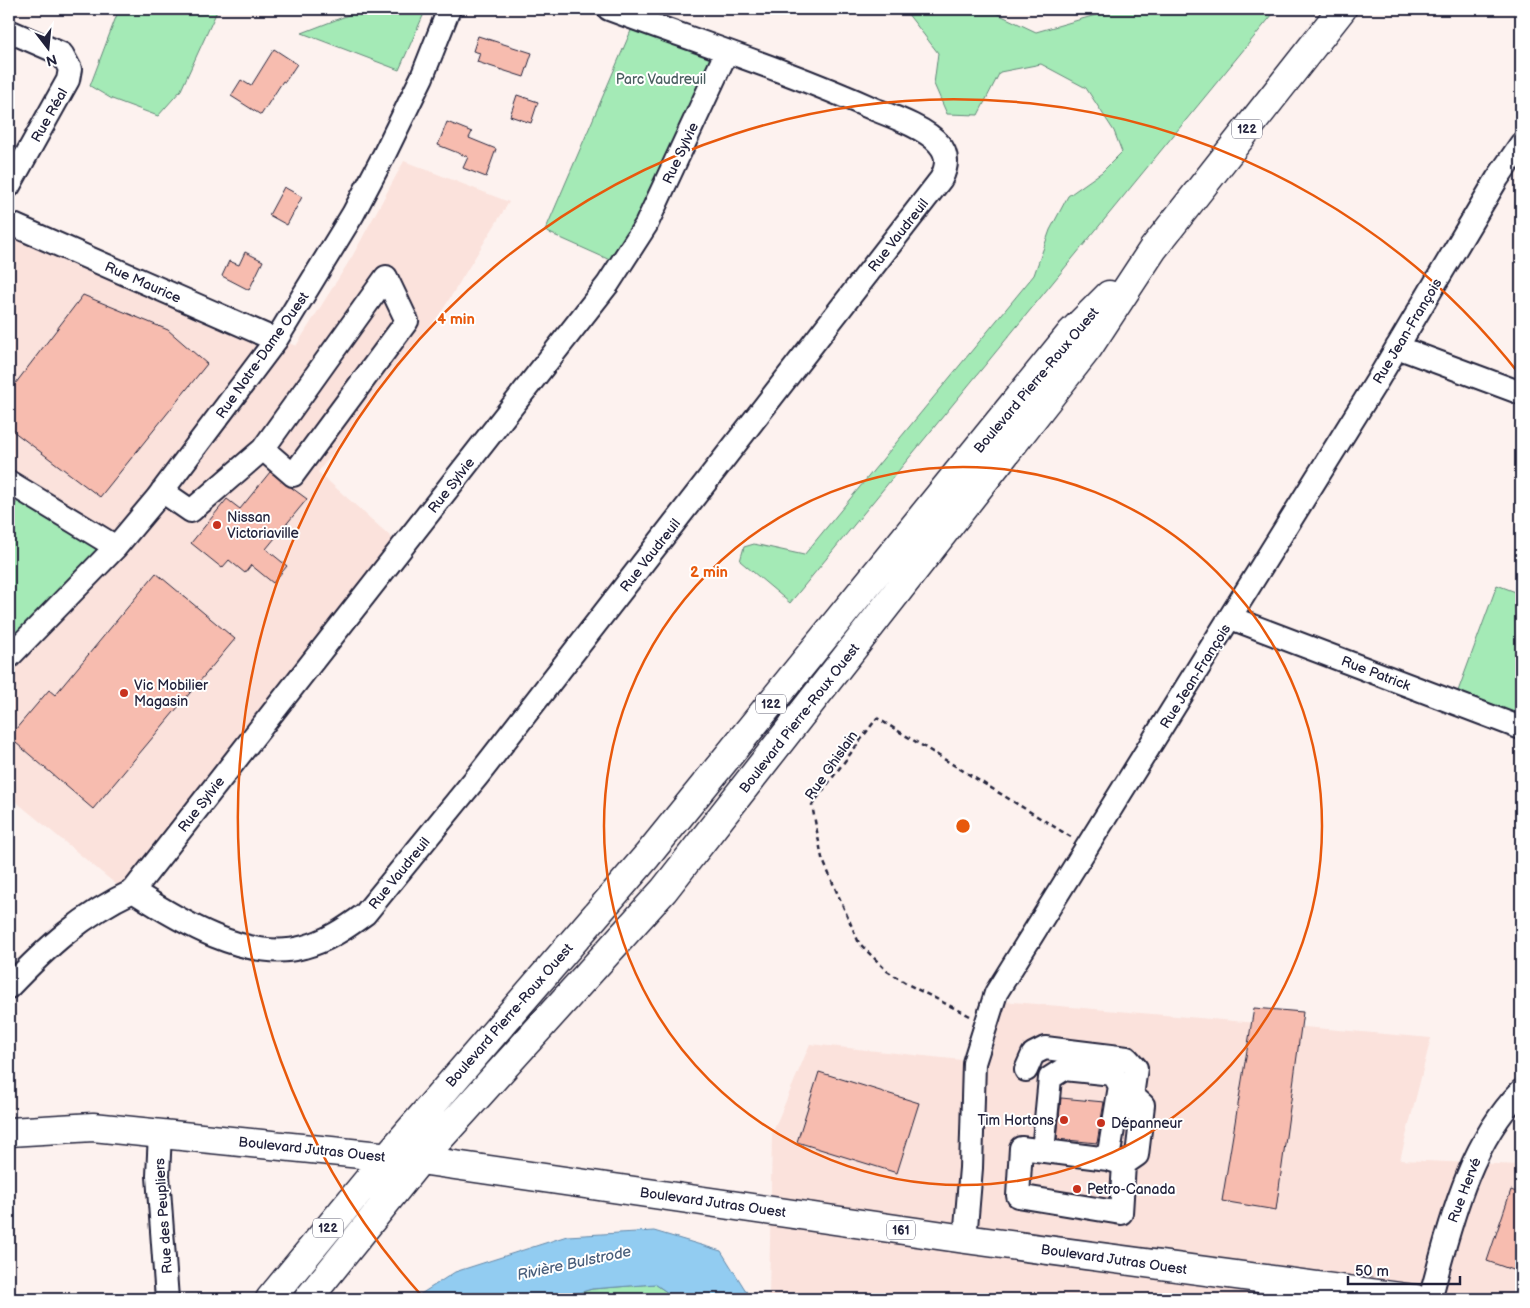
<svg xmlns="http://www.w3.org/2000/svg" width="1530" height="1308" font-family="'Balsamiq Sans',sans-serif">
	<rect width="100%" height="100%" fill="#fdf2ef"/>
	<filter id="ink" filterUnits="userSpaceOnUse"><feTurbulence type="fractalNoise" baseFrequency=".02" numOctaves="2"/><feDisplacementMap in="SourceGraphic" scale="10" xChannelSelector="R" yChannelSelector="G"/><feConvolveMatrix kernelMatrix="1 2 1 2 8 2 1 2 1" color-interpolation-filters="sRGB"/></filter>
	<g filter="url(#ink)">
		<path fill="#fbe2dc" d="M404,161l105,41 -67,109 -124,161 80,71 -269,352 -120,-99v-150l107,-114 -107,-53v-251l287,118 57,-91z
			M1002,1001l429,37 -31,122 121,5v134h-749l-3,-2 3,-163 38,-90 171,18z"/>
		<path fill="#a4eab6" stroke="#638678" d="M119,9h99l-37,81 -23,26 -46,-17 -22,-13z
			M353,9h73l-27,61 -97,-37 49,-19z
			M904,9h83l49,23 81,-23h160l-487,594 -50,-42 4,-14 10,-3 50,11 230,-280 16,-45 18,-34 34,-24 20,-20 -8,-21 -28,-43 -45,-24 -41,8 -22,43 -31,-1 -13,-30 4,-31z
			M636,19l90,34 -105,212 -76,-34z
			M33,485l76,54 -100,110v-138z
			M1497,585l24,9v134l-67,-26z
			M655,1284l22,15h-119l34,-10z"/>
		<path fill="#92ccf1" stroke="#6588a8" d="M654,1231l67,20 30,48h-74l-22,-15 -63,5 -34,10h-145l42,-27 112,-36z"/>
		<path fill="#f7bcaf" stroke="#22223b" d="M478,36l54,17 -8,24 -47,-15 3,-9 -7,-2z
			M274,49l23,15 -12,18 -2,-1 -22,34 -30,-19 10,-16 10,6z
			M517,95l21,7 -7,21 -21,-7z
			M447,122l25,10 -3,6 27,11 -10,28 -23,-9 5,-11 -30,-12z
			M284,187l18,10 -15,28 -18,-10z
			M245,252l18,9 -14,29 -27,-14 7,-15 10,4z
			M83,295l85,35 39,34 -107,133 -91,-69v-36z
			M270,472l37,27 -41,50 21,17 -14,17 -22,-18 -6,8 -16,-13 -7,8 -31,-25 36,-44 13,10z
			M156,573l79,66 -142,170 -84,-72 40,-47 6,5z
			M1254,1008l49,4 -27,198 -54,-9z
			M819,1072l100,31 -22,70 -100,-31z
			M1061,1098l43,4 -7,41 -40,-4z
			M1511,1190l10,4v79l-34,-12z"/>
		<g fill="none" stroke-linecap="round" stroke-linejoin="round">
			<defs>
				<path id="minor" d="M9,31l53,23 8,15 -2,11 -59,106
					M9,223l267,117
					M1397,347l124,46
					M9,482l107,65
					M162,491l29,20 72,-62 123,-172 21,44 -114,154 -30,-26
					M1231,618l290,110
					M9,657l107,-110 41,-49 119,-158 77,-126 31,-59 38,-78 27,-68
					M133,891l475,-607 38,-59 80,-172
					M9,987c38,-40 73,-72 124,-96 45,29 115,72 171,56 23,-6 42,-19 61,-33l115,-141 461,-594c6,-12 8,-24 -2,-35 -12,-15 -45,-27 -63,-34 -87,-39 -178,-68 -267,-101
					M1026,1070l7,-16 12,-6 82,10 9,10 -6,42
					M160,1133l-2,43 9,123
					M1021,1148l87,11 16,5 -3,49 -103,-17z
					M1043,1151l7,-73 14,-9 49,5 7,12 -12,73
					M1124,1164l13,-9 6,-50 -9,-8
					M965,1239l6,-71 3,-105 22,-70 381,-612 120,-202 24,-35
					M1430,1299c20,-72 37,-153 91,-208"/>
				<path id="major" d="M9,1132l84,-5 327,33 545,79 450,60
					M270,1299l117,-142 260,-301 424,-523 38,-38
					M308,1299l112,-139 244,-270 424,-542 65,-99 189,-240"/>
			</defs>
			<use href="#minor" stroke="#22223b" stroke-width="26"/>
			<use href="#major" stroke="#22223b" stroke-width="31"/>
			<path stroke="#22223b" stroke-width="2.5" stroke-dasharray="5 4" stroke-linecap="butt" d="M970,1016l-61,-31 -22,-14 -28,-28 -37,-85 -10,-53 65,-87 194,119"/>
			<use href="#minor" stroke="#fff" stroke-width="22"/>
			<use href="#major" stroke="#fff" stroke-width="28"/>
		</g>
	</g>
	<g fill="none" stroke="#e8590c" stroke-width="2.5">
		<circle cx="963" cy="826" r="359"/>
		<path d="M422 1296A717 717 0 1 1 1520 375"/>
	</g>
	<g fill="#c8321e" stroke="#fff" stroke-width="2">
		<circle cx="217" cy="525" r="5"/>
		<circle cx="124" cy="693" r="5"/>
		<circle cx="1064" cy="1120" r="5"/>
		<circle cx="1101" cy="1123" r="5"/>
		<circle cx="1077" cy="1189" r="5"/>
	</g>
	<g text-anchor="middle" stroke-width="4" stroke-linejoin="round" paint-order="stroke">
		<g fill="#fff" stroke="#646476" stroke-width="1">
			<rect x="1232" y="119.5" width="30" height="19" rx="4"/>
			<rect x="756" y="694.5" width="30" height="19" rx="4"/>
			<rect x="313" y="1218.5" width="30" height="19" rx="4"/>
			<rect x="887" y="1220.5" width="28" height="19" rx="4"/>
		</g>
		<g font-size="12" font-weight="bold" fill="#22223b">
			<text x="1247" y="133">122</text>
			<text x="771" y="708">122</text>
			<text x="328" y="1232">122</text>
			<text x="901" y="1234">161</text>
		</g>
		<g font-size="14" fill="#495e60" stroke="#fff">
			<text x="661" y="84">Parc Vaudreuil</text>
		</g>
		<g font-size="14" fill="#22223b" stroke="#fff">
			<text transform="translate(49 115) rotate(-61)" y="5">Rue Réal</text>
			<text transform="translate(680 153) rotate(-65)" y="5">Rue Sylvie</text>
			<text transform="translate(898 235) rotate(-52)" y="5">Rue Vaudreuil</text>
			<text transform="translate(143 282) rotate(24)" y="5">Rue Maurice</text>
			<text transform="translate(1407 331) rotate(-59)" y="5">Rue Jean-François</text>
			<text transform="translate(262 355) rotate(-55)" y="5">Rue Notre-Dame Ouest</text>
			<text transform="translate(1036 380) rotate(-50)" y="5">Boulevard Pierre-Roux Ouest</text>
			<text transform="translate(451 485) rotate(-52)" y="5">Rue Sylvie</text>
			<text transform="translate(650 555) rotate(-52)" y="5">Rue Vaudreuil</text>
			<text transform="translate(1376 673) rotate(21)" y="5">Rue Patrick</text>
			<text transform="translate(1195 676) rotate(-58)" y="5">Rue Jean-François</text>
			<text transform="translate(799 718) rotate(-52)" y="5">Boulevard Pierre-Roux Ouest</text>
			<text transform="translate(831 765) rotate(-55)" y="5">Rue Ghislain</text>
			<text transform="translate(201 804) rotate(-52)" y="5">Rue Sylvie</text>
			<text transform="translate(399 873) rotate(-51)" y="5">Rue Vaudreuil</text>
			<text transform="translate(509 1015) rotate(-49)" y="5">Boulevard Pierre-Roux Ouest</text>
			<text transform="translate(312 1149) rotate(6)" y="5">Boulevard Jutras Ouest</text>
			<text transform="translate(1464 1190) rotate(-69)" y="5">Rue Hervé</text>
			<text transform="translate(713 1202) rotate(8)" y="5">Boulevard Jutras Ouest</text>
			<text transform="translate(163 1216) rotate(-94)" y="5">Rue des Peupliers</text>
			<text transform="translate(1114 1259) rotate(8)" y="5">Boulevard Jutras Ouest</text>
		</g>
		<g font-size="14" fill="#22223b" stroke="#fff" text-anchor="start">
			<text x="227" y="522">Nissan<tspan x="227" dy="16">Victoriaville</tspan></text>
			<text x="134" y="690">Vic Mobilier<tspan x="134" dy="16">Magasin</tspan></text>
			<text x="1054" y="1125" text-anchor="end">Tim Hortons</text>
			<text x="1111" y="1128">Dépanneur</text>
			<text x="1087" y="1194">Petro-Canada</text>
		</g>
		<g font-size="15" font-style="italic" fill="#495e7b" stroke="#fff">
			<text transform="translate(574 1263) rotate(-12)" y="5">Rivière Bulstrode</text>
		</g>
	</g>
	<circle cx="963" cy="826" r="8" fill="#e8590c" stroke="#fff" stroke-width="2.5"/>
	<g font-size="15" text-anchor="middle" font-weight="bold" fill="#e8590c" stroke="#fff" stroke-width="4" stroke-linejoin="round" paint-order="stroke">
		<text x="456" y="324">4 min</text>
		<text x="709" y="577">2 min</text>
	</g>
	<rect width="1530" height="1308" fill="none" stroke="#fff" stroke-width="30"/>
	<rect x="15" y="15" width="1500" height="1278" fill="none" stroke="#22223b" stroke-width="2" filter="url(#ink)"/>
	<g transform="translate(48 48) rotate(164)" stroke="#ffffff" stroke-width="4" paint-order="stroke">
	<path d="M0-4L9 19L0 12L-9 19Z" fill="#22223b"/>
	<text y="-8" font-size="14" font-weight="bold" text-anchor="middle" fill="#22223b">N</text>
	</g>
	<path d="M1348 1276v8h112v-8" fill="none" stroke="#22223b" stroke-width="2.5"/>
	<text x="1355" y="1276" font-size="15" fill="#22223b" stroke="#ffffff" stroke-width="4" paint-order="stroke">50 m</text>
</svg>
